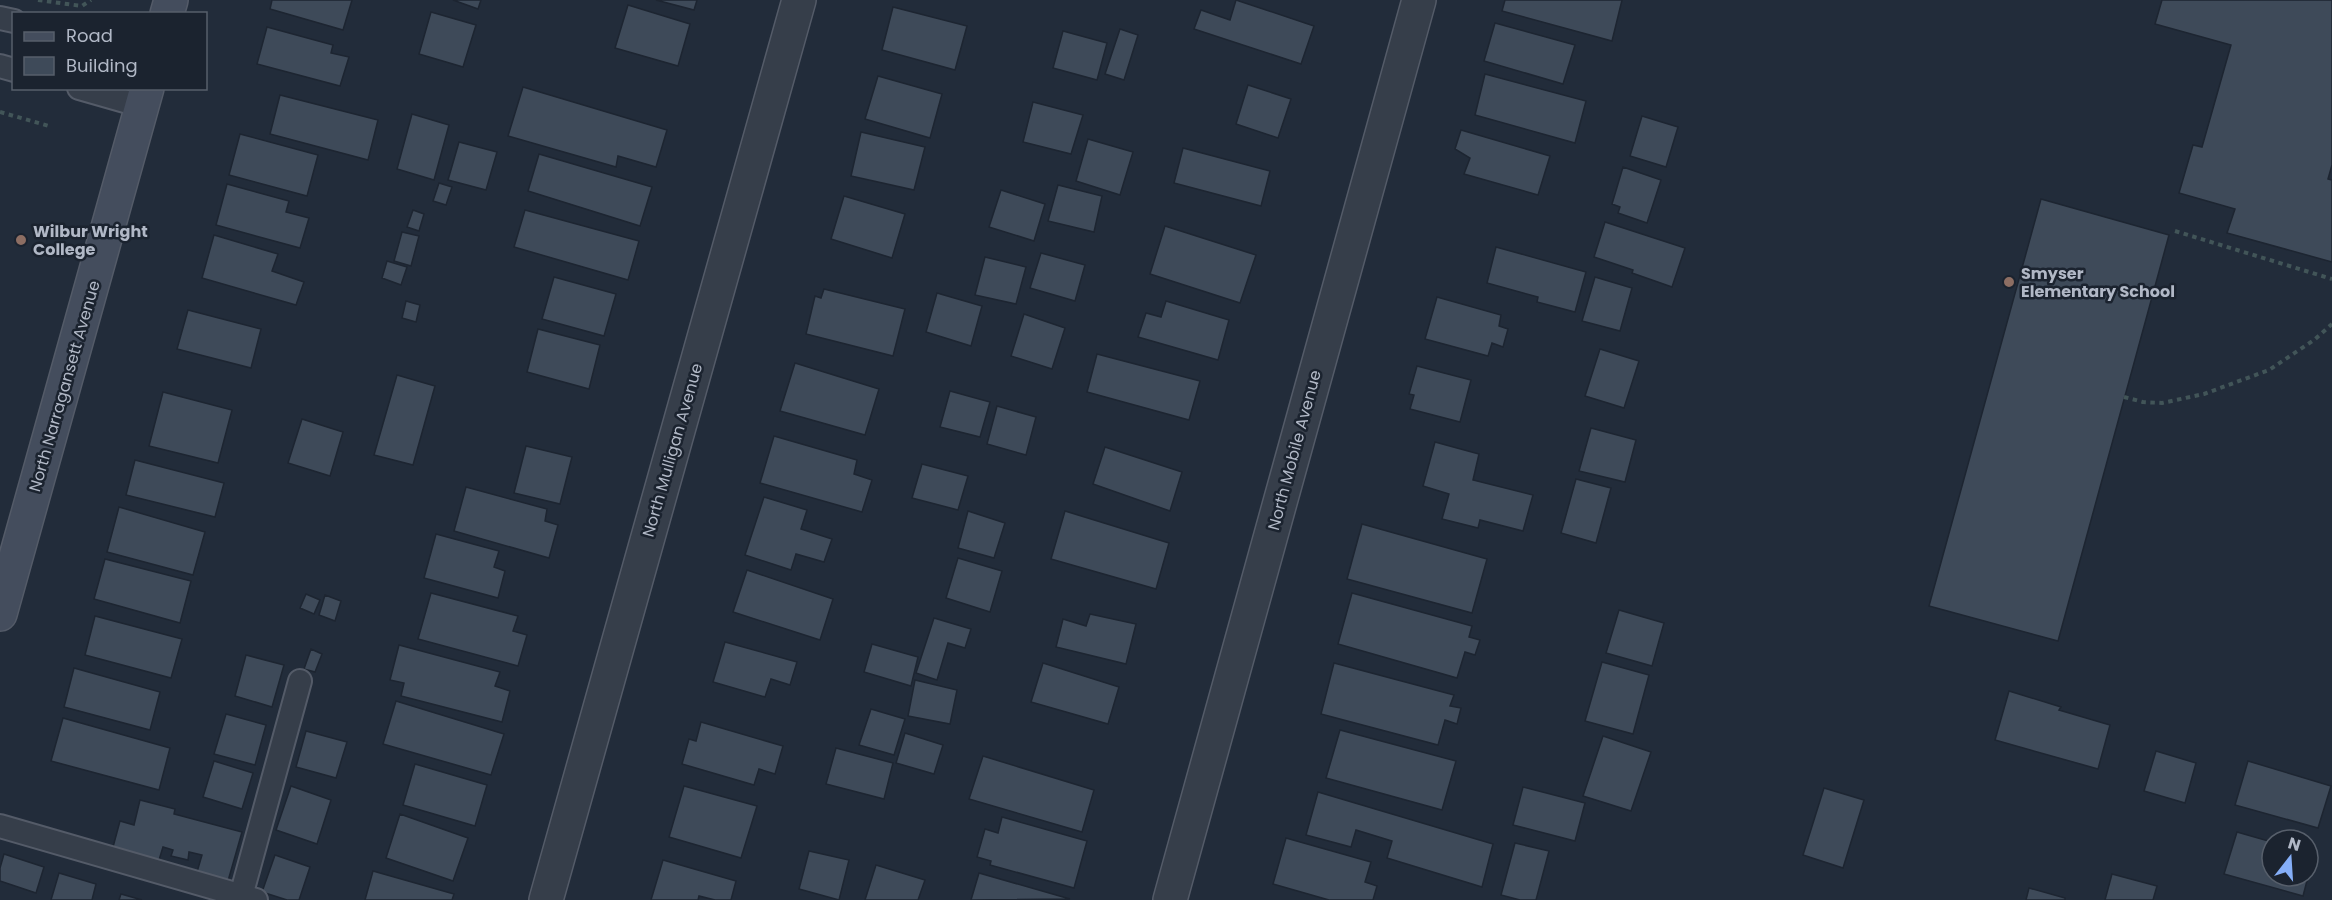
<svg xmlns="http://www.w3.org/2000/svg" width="2332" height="900" font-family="Poppins,sans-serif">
	<rect width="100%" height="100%" fill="#222c3a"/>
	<path fill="#3e4a59" stroke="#1d2531" stroke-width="1.5" d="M272,0h80l-9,30 -73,-21z
		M453,0h28l-3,9z
		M656,0h41l-3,10z
		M1236,0l78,26 -13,38 -107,-35 7,-19 29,10z
		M1505,0h117l-10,41 -110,-30z
		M2162,0h170v165l-4,14 4,1v82l-105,-29 8,-24 -56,-16 14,-48 9,2 29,-102 -76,-21z
		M628,5l62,19 -12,42 -63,-18z
		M893,7l74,19 -12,44 -73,-20z
		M431,12l45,13 -13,42 -44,-13z
		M1495,23l80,22 -12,39 -79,-23z
		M267,27l66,18 -2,8 18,4 -9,29 -83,-22z
		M1120,29l18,6 -14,45 -19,-6z
		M1063,31l44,12 -10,37 -44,-12z
		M1485,74l101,27 -11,42 -100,-28z
		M878,76l64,18 -12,44 -65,-19z
		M1248,85l43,14 -13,39 -42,-14z
		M523,87l144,43 -11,37 -38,-11 -2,11 -108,-31z
		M280,95l98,25 -10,40 -98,-26z
		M1033,102l50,13 -12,39 -48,-12z
		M412,114l37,11 -15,55 -37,-11z
		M1642,116l36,11 -12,40 -36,-11z
		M1461,130l89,26 -12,39 -74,-21 6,-16 -15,-9z
		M861,132l64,15 -11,43 -63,-14z
		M240,134l78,21 -11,41 -78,-21z
		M1088,139l45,13 -13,43 -44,-14z
		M459,142l38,10 -11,38 -38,-10z
		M1183,148l87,23 -9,35 -87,-23z
		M539,154l113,33 -12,39 -112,-35z
		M1623,167l38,13 -14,43 -29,-10 2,-6 -8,-3z
		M439,183l13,4 -6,18 -13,-4z
		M227,184l62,17 -3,11 23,6 -9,30 -84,-23z
		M1058,185l44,11 -8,36 -46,-11z
		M1001,190l44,14 -11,37 -45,-14z
		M844,196l61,18 -13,44 -61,-19z
		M2041,199l128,36 -111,406 -129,-35z
		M413,210l11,4 -5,17 -12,-4z
		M525,210l114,31 -11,39 -114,-33z
		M1605,222l80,26 -13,39 -40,-14 1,-3 -39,-13z
		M1165,226l91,29 -16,48 -90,-29z
		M402,232l17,4 -8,30 -17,-5z
		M214,235l64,19 -6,17 32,11 -8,23 -94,-27z
		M1496,247l90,25 -11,40 -38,-10 1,-5 -51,-14z
		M1041,253l44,12 -10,36 -45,-13z
		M985,257l41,10 -10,37 -41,-9z
		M387,261l20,6 -6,18 -19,-7z
		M554,277l62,17 -12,42 -62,-17z
		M1595,277l37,11 -12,43 -38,-10z
		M824,289l81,20 -12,47 -87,-22 9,-38 6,2z
		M937,293l45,13 -11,40 -45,-14z
		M1437,297l64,18 -2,11 9,3 -5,18 -11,-4 -4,13 -63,-17z
		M406,301l14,4 -4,17 -14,-4z
		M1166,301l63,19 -11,40 -80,-23 8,-24 15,4z
		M188,310l73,19 -10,39 -74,-19z
		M1024,314l41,14 -13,41 -41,-13z
		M538,329l62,16 -11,44 -62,-17z
		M1600,349l39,12 -15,47 -39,-12z
		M1097,354l103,27 -11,39 -102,-28z
		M795,363l84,26 -14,46 -85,-24z
		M1417,366l54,14 -11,42 -50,-13 4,-14 -5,-1z
		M397,375l38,11 -22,79 -39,-10z
		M950,391l40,11 -10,35 -40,-10z
		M163,392l69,18 -14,53 -69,-17z
		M997,406l39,11 -10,38 -39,-11z
		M302,419l41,13 -13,44 -42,-13z
		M1591,428l45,12 -11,42 -46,-11z
		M774,436l83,24 -3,14 18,6 -10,32 -102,-29z
		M1435,442l44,12 -6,26 60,15 -10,36 -43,-11 -2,8 -36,-9 7,-25 -26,-8z
		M526,446l46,11 -12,47 -46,-11z
		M1105,447l77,25 -12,39 -77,-27z
		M135,460l89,23 -9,34 -89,-22z
		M922,464l46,12 -10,34 -46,-12z
		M1576,479l35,9 -15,55 -35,-10z
		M466,487l81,22 -2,12 13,4 -9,33 -95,-27z
		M764,497l43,13 -6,19 31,10 -8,23 -28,-8 -5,16 -46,-15z
		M119,507l86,25 -12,43 -86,-23z
		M968,511l37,12 -11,35 -36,-10z
		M1065,511l104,32 -13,46 -105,-30z
		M1362,524l125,35 -15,54 -125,-34z
		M436,534l63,17 -5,16 11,4 -7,27 -74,-20z
		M958,558l44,13 -12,41 -44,-14z
		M105,559l86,22 -11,42 -86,-24z
		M747,570l86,29 -13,41 -87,-28z
		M431,593l87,23 -5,15 14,4 -9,31 -100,-27z
		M1352,593l120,33 -3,11 11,3 -5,15 -10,-3 -8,26 -119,-34z
		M306,594l14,6 -6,14 -14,-6z
		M325,595l16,6 -6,20 -16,-6z
		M1619,610l45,13 -12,43 -46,-13z
		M1090,614l46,10 -10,40 -70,-17 7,-28 23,7z
		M95,616l87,23 -11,39 -86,-23z
		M934,618l37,11 -6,19 -17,-5 -11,37 -21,-7z
		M725,642l72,20 -7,23 -19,-6 -6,18 -52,-15z
		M872,644l46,13 -7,29 -47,-14z
		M399,645l101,27 -5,14 15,5 -8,31 -101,-26 3,-13 -14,-3z
		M311,649l11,5 -7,18 -11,-3z
		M246,655l38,10 -12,42 -37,-11z
		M1602,662l47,13 -16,59 -48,-13z
		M1043,663l76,24 -11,37 -77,-22z
		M1334,663l120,32 -4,11 11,2 -4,16 -12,-4 -7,25 -117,-31z
		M74,668l86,24 -10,38 -86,-23z
		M915,680l42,10 -7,34 -42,-8z
		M2009,691l52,16 -2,3 51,15 -12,44 -103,-29z
		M396,701l108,33 -13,41 -108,-31z
		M871,709l34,10 -11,36 -35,-10z
		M226,714l40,11 -11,40 -41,-11z
		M63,718l107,30 -11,42 -108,-29z
		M701,722l82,24 -8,28 -16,-5 -5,16 -72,-21 7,-25 7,2z
		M1340,730l116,31 -14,49 -116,-32z
		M306,731l41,11 -11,36 -40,-11z
		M905,733l38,12 -9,29 -38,-11z
		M1603,736l48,16 -20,59 -48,-15z
		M836,748l57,15 -9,36 -58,-15z
		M2156,751l40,12 -11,40 -41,-12z
		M983,756l111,34 -12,42 -113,-33z
		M214,761l39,12 -11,36 -39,-12z
		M2248,761l83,25 -13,42 -83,-23z
		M415,764l72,21 -12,41 -72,-21z
		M291,786l40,14 -14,44 -41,-14z
		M684,786l73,20 -16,52 -72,-21z
		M1523,787l62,16 -10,38 -62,-16z
		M1824,788l40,12 -21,68 -40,-13z
		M1318,792l175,52 -11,43 -95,-29 5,-17 -36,-11 -5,17 -45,-12z
		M140,800l35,9 -1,5 68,18 -14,49 -31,-9 5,-17 -13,-3 -1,8 -17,-4 2,-6 -10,-3 -4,13 -46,-13 7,-26 14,4z
		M400,814l68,24 -15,43 -67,-23z
		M1002,817l85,24 -13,47 -84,-23 1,-4 -14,-4 8,-28 13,4z
		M2237,832l35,10v34h36v-24l6,2 -11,42 -79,-22z
		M1286,838l85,24 -6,20 12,4 -4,14h-44l-56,-16z
		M1515,843l34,8 -13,49h-16l-19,-5z
		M809,851l40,9 -10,40 -40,-11z
		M4,854l40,13 -8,26 -36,-12v-13z
		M275,855l35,12 -11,33h-12l-25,-8z
		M663,860l73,21 -5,19h-16l-16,-4 -1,4h-47z
		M876,865l49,15 -7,20h-53z
		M373,871l81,23 -2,6h-87z
		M59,873l37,11 -4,16h-41z
		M979,873l91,26 -99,1z
		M2112,874l45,12 -4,14h-48z
		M2029,888l36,10v2h-39z
		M121,894l21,6h-23z"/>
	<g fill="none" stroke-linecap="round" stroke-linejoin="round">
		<defs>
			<path id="lane" d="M0,18l14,3
				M0,66l14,4
				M79,88l63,18
				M0,826l256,74
				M241,896l59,-215"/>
			<path id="street" d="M546,900l253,-900
				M1170,900l249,-900"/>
			<path id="secondary" d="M167,14l4,-14
				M0,614l147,-526"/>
		</defs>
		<use href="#lane" stroke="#545b68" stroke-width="26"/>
		<use href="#street" stroke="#545b68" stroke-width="36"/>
		<use href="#secondary" stroke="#545b68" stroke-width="36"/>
		<path stroke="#425558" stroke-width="4" stroke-dasharray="4.5 4.5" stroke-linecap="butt" d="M38,0l44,6 9,-6
			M0,112l49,14
			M2175,231l157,48
			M2124,397l19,5 19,1 42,-9 65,-24 45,-30 18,-16"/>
		<use href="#lane" stroke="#363e4a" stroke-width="22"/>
		<use href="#street" stroke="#363e4a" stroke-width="33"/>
		<use href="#secondary" stroke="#444d5d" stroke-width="33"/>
	</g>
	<g fill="#8d6e63" stroke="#1b232f" stroke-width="2">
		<circle cx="21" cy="240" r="6"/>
		<circle cx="2009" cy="282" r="6"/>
	</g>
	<g text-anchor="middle" stroke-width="5" stroke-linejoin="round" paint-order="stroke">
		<g font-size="16" font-weight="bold" fill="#b1b8c6" stroke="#1b232f" text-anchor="start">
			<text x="33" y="237">Wilbur Wright<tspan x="33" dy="18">College</tspan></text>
			<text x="2021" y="279">Smyser<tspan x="2021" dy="18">Elementary School</tspan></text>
		</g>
		<g font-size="16" fill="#b1b8c6" stroke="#1b232f">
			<text transform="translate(64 386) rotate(-74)" y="6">North Narragansett Avenue</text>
			<text transform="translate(672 450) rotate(-74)" y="6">North Mulligan Avenue</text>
			<text transform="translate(1294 450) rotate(-75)" y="6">North Mobile Avenue</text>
		</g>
	</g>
	<rect x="12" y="12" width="195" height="78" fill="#1b232f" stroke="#575f6b" stroke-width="1.5"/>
	<rect x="24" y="32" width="30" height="9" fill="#444d5d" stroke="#575f6b" stroke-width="1.5"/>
	<text x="66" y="42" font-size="18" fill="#b1b8c6">Road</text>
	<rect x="24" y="57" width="30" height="18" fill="#3e4a59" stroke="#575f6b" stroke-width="1.5"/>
	<text x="66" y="72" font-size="18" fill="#b1b8c6">Building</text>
	<g transform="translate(2290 858) rotate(17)"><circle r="28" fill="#1b232f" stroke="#575f6b" stroke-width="1.5"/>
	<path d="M0-4.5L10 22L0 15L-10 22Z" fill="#85aef7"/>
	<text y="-9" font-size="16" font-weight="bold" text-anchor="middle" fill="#b1b8c6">N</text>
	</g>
</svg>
